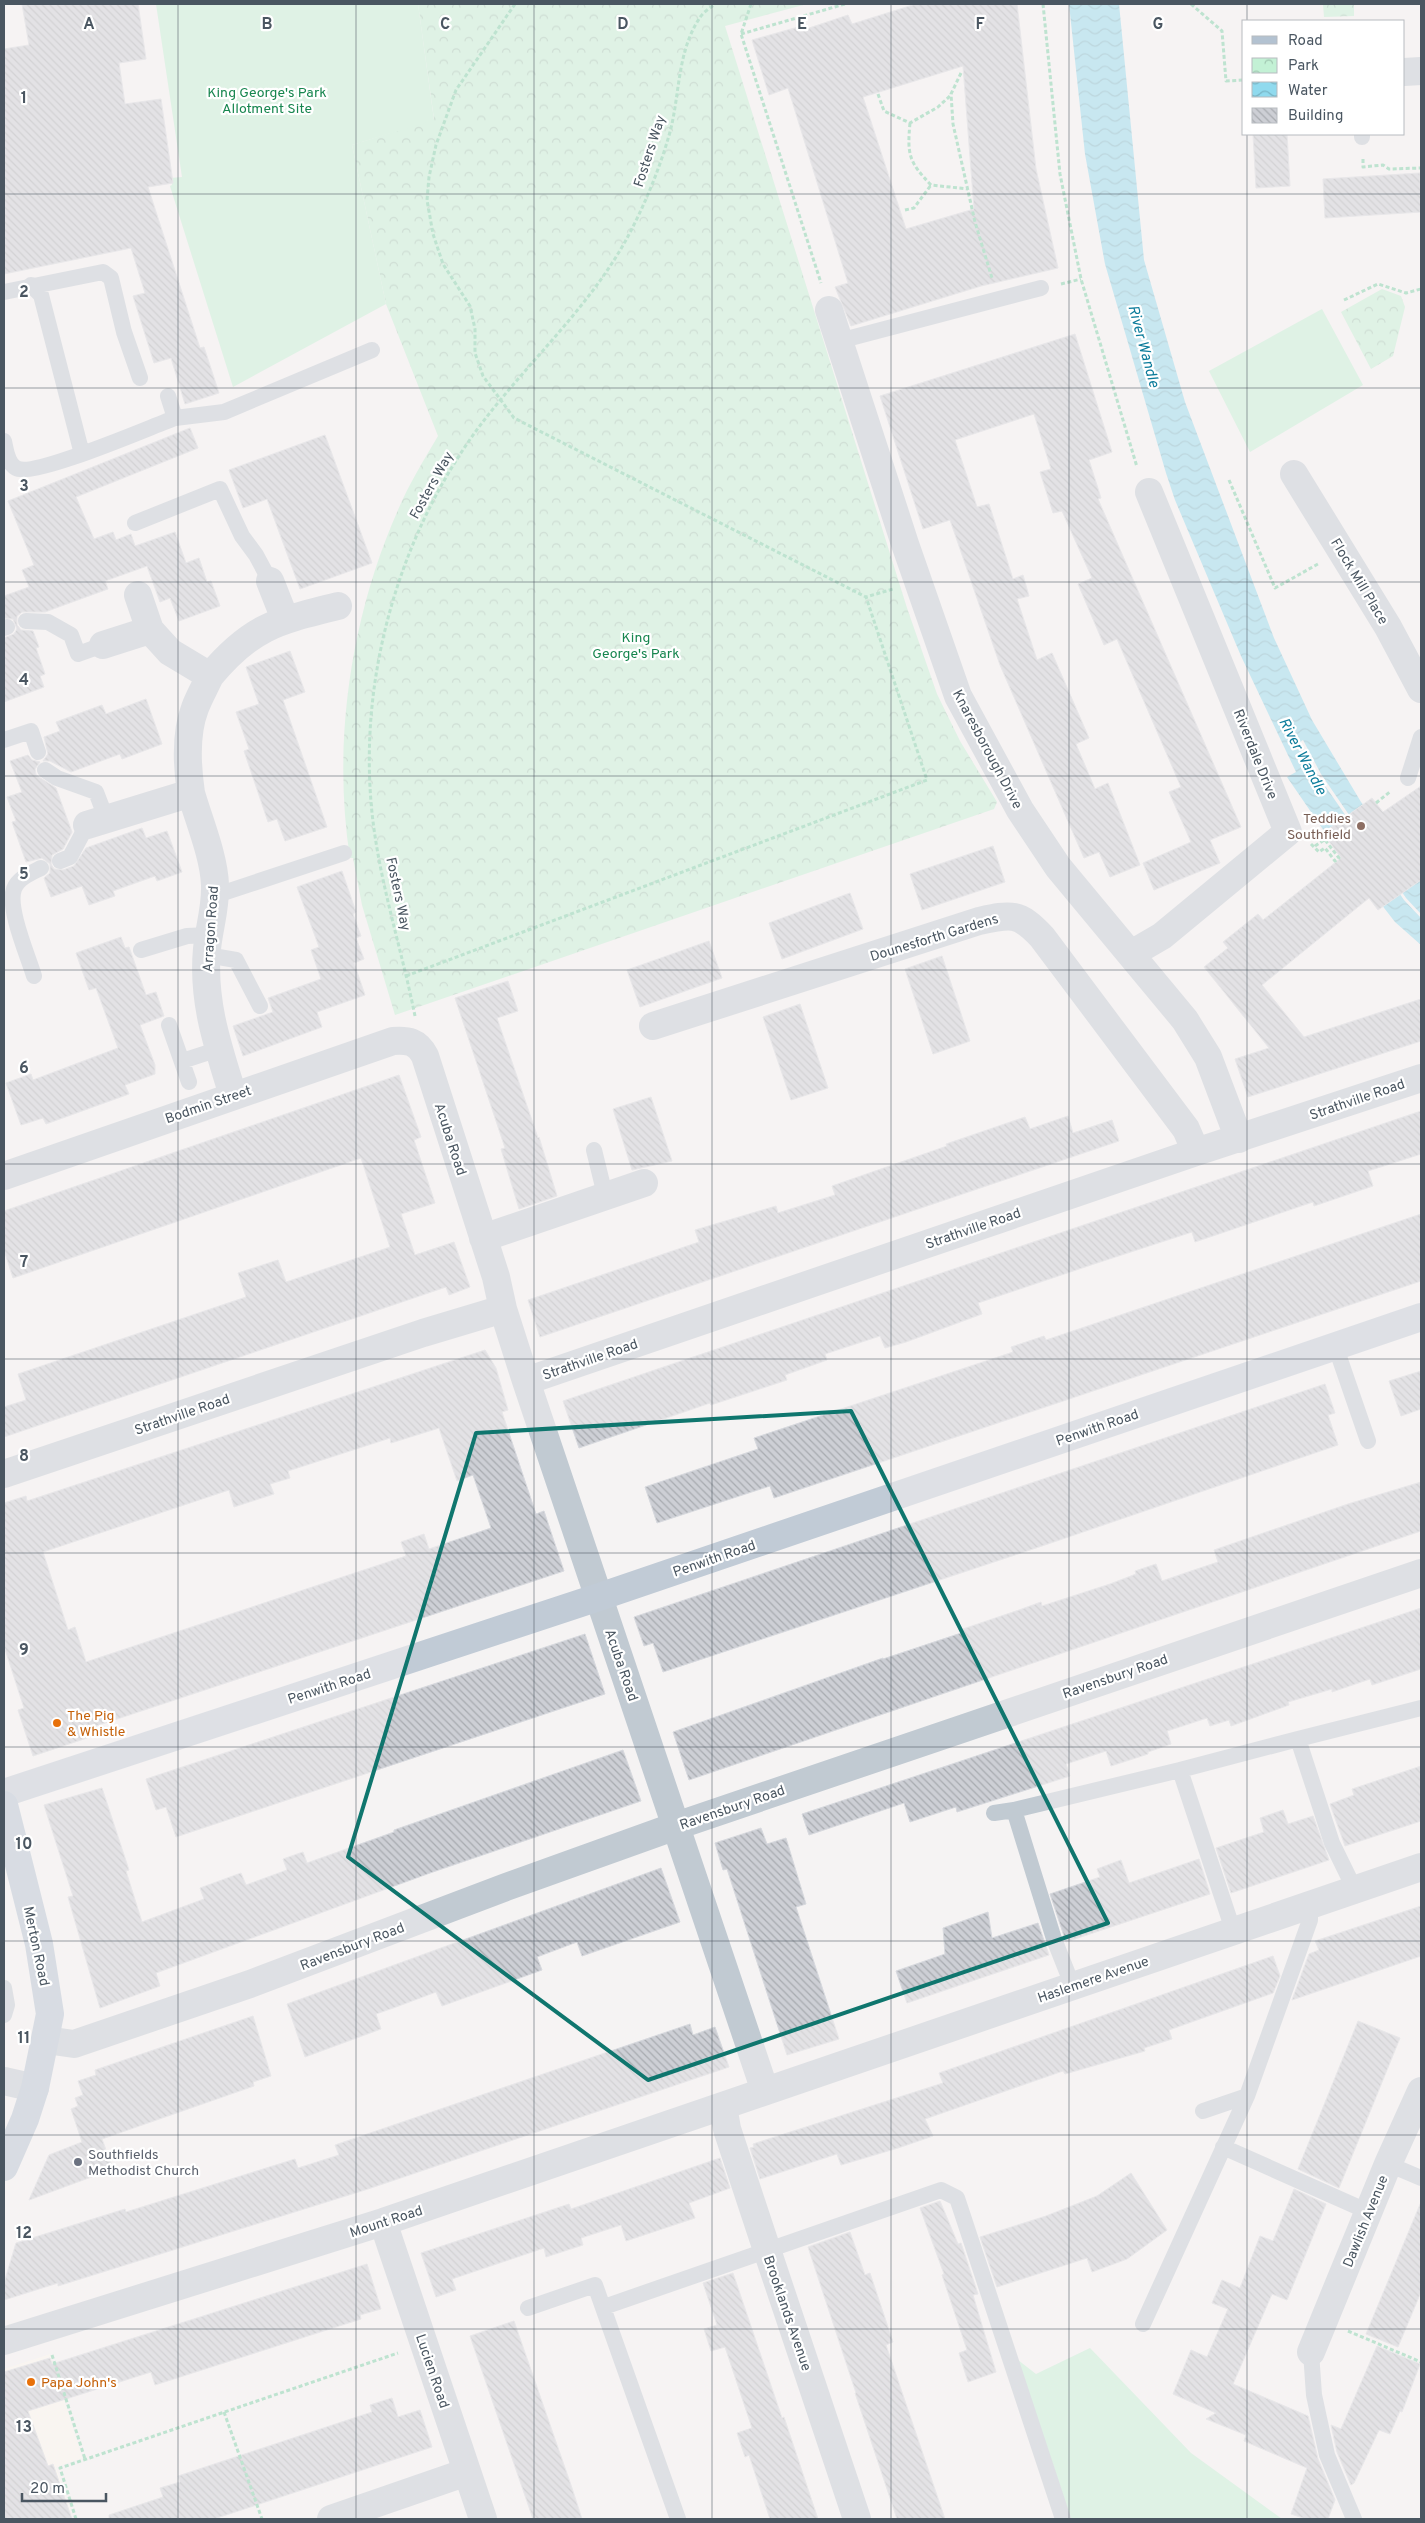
<svg xmlns="http://www.w3.org/2000/svg" width="1425" height="2523" font-family="Overpass,sans-serif">
	<defs>
		<pattern id="park-crowns" width="20" height="18" patternUnits="userSpaceOnUse" patternTransform="scale(1.25)"><rect width="20" height="18" fill="#c3f1d5"/><path d="M2 6a3 3 0 1 1 6 0M12 15a3 3 0 1 1 6 0" fill="none" stroke="#a0c6b0"/></pattern>
		<pattern id="water-waves" width="16" height="10" patternUnits="userSpaceOnUse" patternTransform="scale(1.25)"><rect width="16" height="10" fill="#90daee"/><path d="M0 5q4-4 8 0t8 0" fill="none" stroke="#78b4c4"/></pattern>
		<pattern id="building-back-hatch" width="6" height="6" patternUnits="userSpaceOnUse" patternTransform="scale(1.25)"><rect width="6" height="6" fill="#cdcfd5"/><path d="M-1 5l2 2M0 0l6 6M5-1l2 2" fill="none" stroke="#a8abb0"/></pattern>
	</defs>
	<rect width="100%" height="100%" fill="#f5f3f3"/>
	<path fill="#fdf9ef" d="M50,2354l32,104 -26,9 17,52h-69v-150z"/>
	<path fill="url(#park-crowns)" d="M418,4h389l-82,22 182,582 30,86 23,47 37,61 -3,7 -599,206 -33,-110 -9,-47h-3c-18,-115 1,-242 48,-348 11,-26 26,-50 40,-74l-52,-132 -34,-159 82,-26z
		M1323,4h31v12l-30,1z
		M1382,289l19,7 4,11 -12,49 -22,13 -30,-57z"/>
	<path fill="#c3f1d5" d="M156,4h262l16,116 -82,25 34,159 -153,83 -63,-201 2,-1 -1,-7 11,-1z
		M1322,309l41,76 -113,67 -41,-81z
		M1090,2348l101,105 91,66h-211l-53,-159 18,14z"/>
	<path fill="url(#water-waves)" d="M1069,4h50l25,256 41,142 89,236 38,82 49,82 60,74v38l-15,-16 -85,-124 -18,-34 -3,2 19,35 85,123 17,18v27l-26,-23 -73,-94 -35,-51 9,-5 -55,-116 -66,-156 -9,-27 -61,-209 -20,-110z"/>
	<path fill="url(#building-back-hatch)" stroke="#d7d9de" fill-rule="evenodd" d="M22,4h116l8,55 -27,4 6,41 36,-5 12,84 -25,4 52,161 4,-1 15,46 -34,11 -14,-46 -17,5 -21,-67 12,-3 -14,-45 -127,26v-225l25,-4z
		M916,4h101l19,165 22,99 -77,18 -130,40 -16,-39 13,-4 -60,-195 -19,7 -17,-55 46,-13 2,4 48,-16 4,9zM963,66l11,143 -68,20 -43,-132z
		M1253,134h34l3,52 -34,2z
		M1420,173l1,39 -96,6 -2,-39z
		M1075,334l37,118 -23,8 12,38 -3,1 143,328 -31,13 10,23 -66,27 -11,-27 48,-21 -22,-50 12,-5 -64,-148 -13,6 -26,-61 14,-6 -30,-67 -9,2 -13,-41 11,-3 -17,-55 -79,26 22,67 12,-3 24,75 10,-4 6,21 -12,3 20,61 15,-7 37,85 -13,6 19,45 13,-6 32,82 -30,12 -11,-25 -15,6 -84,-193 -50,-145 -27,9 -43,-133z
		M190,428l8,20 -122,49 18,42 19,-7 3,8 15,-6 4,12 40,-14 11,31 13,-5 8,24 4,-1 9,25 -41,15 -9,-23 -10,4 -13,-36 -42,15 3,8 -44,16 -19,7h-23l-5,4v9l4,5 12,1 6,16 -3,1 9,26 -5,2 4,11 -40,15v-64l10,-4 3,-5 -4,-10 -9,-1v-22l25,-9 -7,-17 12,-5 -26,-64z
		M325,435l47,128 -72,26 -33,-90 -24,9 -14,-38z
		M290,651l15,41 -22,8 44,127 -42,14 -8,-22 -9,3 -24,-71 5,-2 -13,-37 23,-8 -13,-37z
		M146,699l16,45 -40,15 -2,-5 -49,18 -21,-11h-7l5,-7 -4,-17 16,-6 -4,-9 46,-17 4,9z
		M28,755l4,5 8,2 -5,7 1,6 20,13 16,44 -9,17 -11,6 -1,9 3,5 9,1 11,-4 12,-18 56,-20 4,10 21,-7 15,41 -25,9 -2,-5 -42,15 2,5 -26,9 -7,-19 -31,11 -7,-19 6,-5v-9l-8,-6 -16,4 -14,-40 4,-1 -9,-24 15,-5 -12,-31z
		M1421,786v94l-43,30 -9,-12 -107,87 42,52 117,-38v42l-173,56 -13,-38 34,-11 -65,-81 24,-19 -5,-6 35,-28 5,6 78,-62 -18,-25 49,-35 11,14z
		M993,846l12,36 -83,28 -12,-36z
		M342,871l14,41 -3,2 8,22 -5,2 8,21 -10,4 11,32 -48,17 5,15 -79,29 -10,-30 40,-14 -5,-14 53,-19 -10,-29 8,-3 -22,-60z
		M850,893l13,36 -81,30 -13,-36z
		M121,937l4,11 4,-1 17,48 10,-3 8,24 -24,9 15,40v9l-30,11 4,9 -83,30 -3,-6 -22,7 -15,-42 25,-9 2,6 85,-32 -22,-60 -7,2 -13,-37z
		M709,941l13,37 -82,29 -13,-37z
		M942,956l28,85 -37,13 -28,-85z
		M508,981l10,30 -21,7 41,120 1,-1 18,59 -38,13 -18,-60 4,-1 -50,-150z
		M800,1004l28,84 -37,12 -28,-83z
		M399,1075l22,62 -7,3 21,63 -34,11 14,41 39,-13 16,45 -21,8 -3,-8 -442,150v-30l22,-7 -8,-26 228,-77 -8,-24 40,-13 8,22 104,-35 -29,-89 -348,120 -9,-28v-39z
		M651,1097l21,64 -40,9 -19,-61z
		M1421,1111v43l-53,17 5,15 -59,20 -1,-4 -118,40 -3,-10 -95,31 -119,40 4,11 -76,28 -21,6 -5,-12 -55,18 2,6 -42,15 2,5 -76,25 -1,-2 -131,45 -16,-47z
		M1068,1116l5,17 39,-13 7,21 -579,196 -12,-37 171,-58 -4,-12 81,-24 2,7 57,-18 -3,-9 95,-33 20,-7 -1,-2 79,-27 5,12z
		M1421,1214v67l-647,217 -4,-12 -113,37 -12,-36 113,-38 -4,-11 259,-86 -2,-5 33,-11 2,4z
		M485,1350l11,18 12,42 -6,2 34,102 8,-3 20,60 -471,156 3,8 -63,21 -15,-46 6,-2 -20,-62v-143l22,-7 1,5zM439,1428l18,53 16,-6 18,53 -62,21 -5,-15 -23,8 5,14 -320,106 -11,-35 -7,3 -25,-78 186,-62 5,17 40,-13 -4,-10 20,-6 -2,-7 102,-33 1,5z
		M1421,1371v38l-20,7 -12,-35z
		M1325,1384l10,29 -7,2 10,30 -299,102 -376,125 -10,-29 -9,3 -10,-29z
		M1421,1482v49l-732,249 -16,-48 210,-74v1l78,-26 -1,-3 59,-20 22,-8 1,4 68,-22 26,-10 -1,-3 21,-7 6,17 29,-10 27,-9 -4,-12 134,-46z
		M1421,1608v61l-49,16 -2,-6 -38,13v-3l-44,13 1,3 -58,21 -2,-6 -19,6 -3,-8 -40,13 4,13 -23,8v2l-37,12 -5,-15 -40,13 4,12 -113,36 -1,-5 -46,15 -6,-19 -95,32 -7,-21z
		M585,1634l20,60 -429,143 -10,-30 -10,3 -10,-31z
		M623,1750l18,51 -211,72 -274,100 4,13 -60,22 -32,-111 5,-1 -29,-91 58,-17 27,82 -3,1 16,51 62,-23 -4,-11 41,-15 5,12 41,-15 -4,-11 20,-7 4,11 87,-31v-2z
		M1421,1766v55l-76,25 -15,-42 24,-9 -2,-6z
		M1283,1810l5,14 25,-8 16,44 -98,33 -15,-45 48,-16 -4,-14z
		M761,1828l6,16 19,-6 20,66 -10,3 43,132 -52,16 -60,-186 -4,1 -8,-27z
		M1199,1859l11,35 -144,48 -16,-48 50,-17 -3,-8 24,-9 8,23z
		M661,1868l19,54 -98,34 -5,-14 -40,15 5,13 -100,36 -6,-14 -40,15 -20,7 5,15 -76,28 -18,-53z
		M1421,1906v50l-129,44 17,-46 10,-4 -4,-9z
		M988,1912l4,26 46,-15 11,32 -142,48 -11,-32 49,-17 -2,-26z
		M1273,1956l7,20 -7,17 -104,37 3,9 -28,9 1,3 -80,23 -2,-3 -138,48 8,17 -35,12 -57,17 -4,-11 -77,25 -10,-31 4,-1 -1,-3 190,-61 -4,-10z
		M253,2016l18,60 -18,6 1,4 -152,53 11,30 -84,31 20,-45 33,-13 -11,-33 7,-3 -3,-8 8,-3 -5,-14 18,-6 -1,-5z
		M1358,2021l42,17 -61,150 -41,-19z
		M690,2024l3,11 22,-8 14,40 -361,122 -310,97v-3l-54,17v-17l12,-40 109,-34 1,3 169,-53 3,9 41,-13 -4,-10z
		M720,2158l10,30 -41,15 6,15 -69,23 -5,-16 -40,13 2,7 -37,12 -2,-9 -92,31 4,11 -20,7 -15,-44 148,-49 2,5z
		M1131,2173l36,57 -40,29 -35,13 -5,-14 -90,29 -17,-50 66,-21 51,-20z
		M1294,2189l32,15 -39,96 -15,-6 -39,90 75,32 10,43 17,41 -7,19h-22l-15,-5 16,-46 -63,-27 2,-6 -40,-16 10,-6 -43,-19 18,-44 16,7 21,-48 -16,-6 10,-23 18,8 20,-52 13,5z
		M940,2201l18,43 3,-1 17,51 -5,1 23,77 -28,10 -9,-29 8,-3 -25,-75 2,-1 -24,-66z
		M1421,2202v90l-23,55 -32,-13z
		M850,2232l15,43 5,-2 23,69 -7,3 59,174h-48l-42,-126h1l-48,-146z
		M367,2264l14,45 -21,6 1,4 -206,66 -4,-13 -123,39 20,55 5,-2 19,55h-68v-147l46,-14 2,6z
		M733,2273l49,145 2,-1 34,102h-48l-21,-64 -4,2 -8,-24 15,-5 -27,-81 -14,4 -7,-22 13,-4 -14,-42z
		M514,2321l58,167 10,31h-49l-63,-183z
		M1377,2346l43,18 -18,48 -2,-1 -10,23 -11,-4 -25,53 -3,2 -14,-33 -6,-27 10,4z
		M392,2398l6,19 22,-7 12,37 -218,72h-105v-4l54,-18 -3,-9 20,-6 -2,-6 194,-64 -2,-7z"/>
	<g fill="none" stroke-linecap="round" stroke-linejoin="round">
		<path stroke="#7ad0a6" stroke-width="3" stroke-dasharray="4 2.5" stroke-linecap="butt" d="M515,4l-59,86 -20,55 -7,32 -2,23 6,34 10,30 27,42 5,23v24l8,23 31,42 352,179 27,-8
			M751,4l-10,30 80,249
			M1043,4l17,170 21,105 56,188
			M1191,4l31,27 4,50 18,-1
			M741,34l104,-30
			M961,73l-10,21 2,30 22,98 17,56
			M878,94l6,17 26,12 28,-16 13,-12
			M910,123c-3,32 -1,39 21,62l37,4
			M1363,159v8l20,-2 6,4 32,-1
			M905,210l9,-2 17,-23
			M1061,284l20,-5
			M1344,300l34,-16 28,9 15,-4
			M1229,480l46,108 43,-24
			M1376,803l15,-12
			M1311,844l8,8 6,-4 10,13 4,-3 -14,-18
			M1315,846l12,-8
			M406,976l521,-196 -61,-183
			M415,1016c-12,-60 -31,-120 -40,-180 -21,-137 17,-285 96,-398 48,-68 114,-124 155,-198 18,-33 34,-72 44,-108 10,-38 7,-79 29,-113 3,-6 11,-11 16,-15
			M1348,2331l73,31
			M52,2355l33,104
			M224,2412l38,107
			M76,2519l-16,-51 338,-115"/>
		<path stroke="#c1cad2" stroke-width="16" d="M1362,134v3
			M31,285l10,10 41,159
			M4,292l99,-20 8,6 13,54 16,46
			M839,341l202,-53
			M175,418l49,-6 148,-62
			M4,441c2,9 3,22 12,27 18,10 134,-41 159,-50l-7,-22
			M135,523l85,-34 22,47 14,19 14,26
			M26,621l22,1 23,13 7,19 25,-9
			M4,628l3,-1
			M4,740l27,-9 7,21
			M45,770l12,8 39,14 10,26
			M1408,778l13,-41
			M60,861l10,-4 17,-32
			M214,896l130,-43
			M141,950l46,-14 23,-1
			M207,955l29,5 24,46
			M34,976c-6,-20 -27,-68 -20,-87 4,-11 17,-16 27,-21
			M169,1025l20,57
			M182,1061l37,-12
			M594,1150l11,45
			M1335,1345l33,96
			M994,1813l20,-3
			M1354,1888l-22,-45 -34,-104 123,-31
			M1233,1930l-53,-160 118,-31
			M1073,1987l-19,-48 -40,-129 166,-40
			M4,1988l3,17 -3,10
			M1203,2111l44,-15 63,-176v-17
			M1223,2147l146,65
			M1388,2164l33,14
			M604,2307l337,-117 16,8 106,321
			M528,2308l67,-23 83,234
			M1143,2324l104,-228
			M1311,2352l3,43 13,60 27,64"/>
		<path stroke="#c1cad2" stroke-width="28" d="M1404,72l17,-1
			M829,310l76,234 53,152 62,114 38,57 127,153 23,37 31,82
			M1294,474l94,153 33,62
			M270,581l15,38
			M103,645l47,-15
			M210,676c42,-50 67,-55 128,-70
			M191,793c8,28 23,63 24,92 1,22 -6,43 -8,64 -5,52 11,98 26,146
			M87,825l104,-32c-4,-27 -6,-59 4,-85 4,-11 10,-21 15,-32l-40,-24 -20,-22 -12,-35
			M1131,954l31,-18 126,-104 -139,-340
			M653,1026l326,-105c32,-7 40,-9 63,16l144,192 10,23
			M4,1176l389,-135c15,-1 24,0 32,15l71,221 7,32 23,72 239,710
			M483,1238l161,-55
			M526,1381l670,-229 225,-74
			M4,1474l419,-141 80,-24
			M46,2040l28,4 176,-60 256,-97 170,-61 745,-253
			M4,2081l31,7
			M723,2106l4,23 40,121 90,269
			M383,2222l100,297
			M4,2341l379,-119 1038,-355
			M1311,2352l77,-188 33,-73
			M331,2519l136,-47"/>
		<path stroke="#c1cbd6" stroke-width="28" d="M4,1793l595,-196 822,-280"/>
		<path stroke="#b3c2d1" stroke-width="28" d="M4,1805l35,139 11,70 -15,74 -10,31 -21,48"/>
	</g>
	<path d="M0 0H1425V2523H0ZM851,1411l257,512 -460,157 -300,-223 128,-424z" fill="#f5f3f3" fill-opacity=".55" fill-rule="evenodd"/>
	<path fill="none" stroke="#0f766e" stroke-width="4" stroke-linejoin="round" d="M851,1411l257,512 -460,157 -300,-223 128,-424z"/>
	<path fill="none" stroke="#4a5661" stroke-width="1" stroke-opacity="0.55" d="M178,4v2515M356,4v2515M534,4v2515M712,4v2515M891,4v2515M1069,4v2515M1247,4v17M1247,134v2385M4,194h1417M4,388h1417M4,582h1417M4,776h1417M4,970h1417M4,1164h1417M4,1359h1417M4,1553h1417M4,1747h1417M4,1941h1417M4,2135h1417M4,2329h1417"/>
	<circle fill="#8d6e63" stroke="#fff" stroke-width="2" cx="1361" cy="826" r="5"/>
	<g fill="#e8710a" stroke="#fff" stroke-width="2">
		<circle cx="57" cy="1723" r="5"/>
		<circle cx="31" cy="2382" r="5"/>
	</g>
	<circle fill="#6b7280" stroke="#fff" stroke-width="2" cx="78" cy="2162" r="5"/>
	<g text-anchor="middle" stroke-width="4.5" stroke-linejoin="round" paint-order="stroke">
		<g font-size="14" fill="#17864f" stroke="#fff">
			<text x="267" y="97">King George's Park<tspan x="267" dy="16">Allotment Site</tspan></text>
			<text x="636" y="642">King<tspan x="636" dy="16">George's Park</tspan></text>
		</g>
		<g font-size="14" fill="#4a5661" stroke="#fff">
			<text transform="translate(649 151) rotate(-72)" y="5">Fosters Way</text>
			<text transform="translate(431 485) rotate(-61)" y="5">Fosters Way</text>
			<text transform="translate(1360 581) rotate(59)" y="5">Flock Mill Place</text>
			<text transform="translate(988 749) rotate(62)" y="5">Knaresborough Drive</text>
			<text transform="translate(1256 754) rotate(68)" y="5">Riverdale Drive</text>
			<text transform="translate(399 894) rotate(78)" y="5">Fosters Way</text>
			<text transform="translate(210 929) rotate(-86)" y="5">Arragon Road</text>
			<text transform="translate(934 937) rotate(-17)" y="5">Dounesforth Gardens</text>
			<text transform="translate(1357 1099) rotate(-19)" y="5">Strathville Road</text>
			<text transform="translate(208 1104) rotate(-19)" y="5">Bodmin Street</text>
			<text transform="translate(451 1139) rotate(72)" y="5">Acuba Road</text>
			<text transform="translate(973 1228) rotate(-19)" y="5">Strathville Road</text>
			<text transform="translate(590 1359) rotate(-19)" y="5">Strathville Road</text>
			<text transform="translate(182 1414) rotate(-19)" y="5">Strathville Road</text>
			<text transform="translate(1097 1427) rotate(-19)" y="5">Penwith Road</text>
			<text transform="translate(714 1558) rotate(-19)" y="5">Penwith Road</text>
			<text transform="translate(622 1665) rotate(71)" y="5">Acuba Road</text>
			<text transform="translate(1115 1676) rotate(-19)" y="5">Ravensbury Road</text>
			<text transform="translate(329 1686) rotate(-18)" y="5">Penwith Road</text>
			<text transform="translate(732 1807) rotate(-19)" y="5">Ravensbury Road</text>
			<text transform="translate(37 1946) rotate(78)" y="5">Merton Road</text>
			<text transform="translate(352 1946) rotate(-21)" y="5">Ravensbury Road</text>
			<text transform="translate(1093 1979) rotate(-19)" y="5">Haslemere Avenue</text>
			<text transform="translate(386 2221) rotate(-18)" y="5">Mount Road</text>
			<text transform="translate(1365 2221) rotate(-68)" y="5">Dawlish Avenue</text>
			<text transform="translate(788 2313) rotate(71)" y="5">Brooklands Avenue</text>
			<text transform="translate(433 2371) rotate(71)" y="5">Lucien Road</text>
		</g>
		<g font-size="14" fill="#785e54" stroke="#fff" text-anchor="end">
			<text x="1351" y="823">Teddies<tspan x="1351" dy="16">Southfield</tspan></text>
		</g>
		<g font-size="14" fill="#c56008" stroke="#fff" text-anchor="start">
			<text x="67" y="1720">The Pig<tspan x="67" dy="16">&amp; Whistle</tspan></text>
			<text x="41" y="2387">Papa John's</text>
		</g>
		<g font-size="14" fill="#5b616d" stroke="#fff" text-anchor="start">
			<text x="88" y="2159">Southfields<tspan x="88" dy="16">Methodist Church</tspan></text>
		</g>
		<g font-size="15" font-style="italic" fill="#0c7c9b" stroke="#fff">
			<text transform="translate(1144 346) rotate(75)" y="5">River Wandle</text>
			<text transform="translate(1303 756) rotate(62)" y="5">River Wandle</text>
		</g>
	</g>
	<g font-size="16" text-anchor="middle" font-weight="bold" fill="#4a5661" stroke="#fff" stroke-width="4.5" stroke-linejoin="round" paint-order="stroke">
		<text x="89" y="29">A</text>
		<text x="267" y="29">B</text>
		<text x="445" y="29">C</text>
		<text x="623" y="29">D</text>
		<text x="802" y="29">E</text>
		<text x="980" y="29">F</text>
		<text x="1158" y="29">G</text>
		<text x="24" y="103">1</text>
		<text x="24" y="297">2</text>
		<text x="24" y="491">3</text>
		<text x="24" y="685">4</text>
		<text x="24" y="879">5</text>
		<text x="24" y="1073">6</text>
		<text x="24" y="1267">7</text>
		<text x="24" y="1461">8</text>
		<text x="24" y="1655">9</text>
		<text x="24" y="1849">10</text>
		<text x="24" y="2043">11</text>
		<text x="24" y="2238">12</text>
		<text x="24" y="2432">13</text>
	</g>
	<rect width="1425" height="2523" fill="none" stroke="#4a5661" stroke-width="10"/>
	<rect x="1242" y="20" width="162" height="115" fill="#ffffff" stroke="#b7bbc0"/>
	<rect x="1252" y="36" width="25" height="8" fill="#b3c2d1" stroke="#b7bbc0"/>
	<text x="1288" y="45" font-size="15" fill="#4a5661">Road</text>
	<rect x="1252" y="58" width="25" height="15" fill="url(#park-crowns)" stroke="#b7bbc0"/>
	<text x="1288" y="70" font-size="15" fill="#4a5661">Park</text>
	<rect x="1252" y="82" width="25" height="15" fill="url(#water-waves)" stroke="#b7bbc0"/>
	<text x="1288" y="95" font-size="15" fill="#4a5661">Water</text>
	<rect x="1252" y="108" width="25" height="15" fill="url(#building-back-hatch)" stroke="#b7bbc0"/>
	<text x="1288" y="120" font-size="15" fill="#4a5661">Building</text>
	<path d="M22 2493v8h84v-8" fill="none" stroke="#4a5661" stroke-width="2.5"/>
	<text x="30" y="2493" font-size="15" fill="#4a5661" stroke="#ffffff" stroke-width="4" paint-order="stroke">20 m</text>
</svg>
